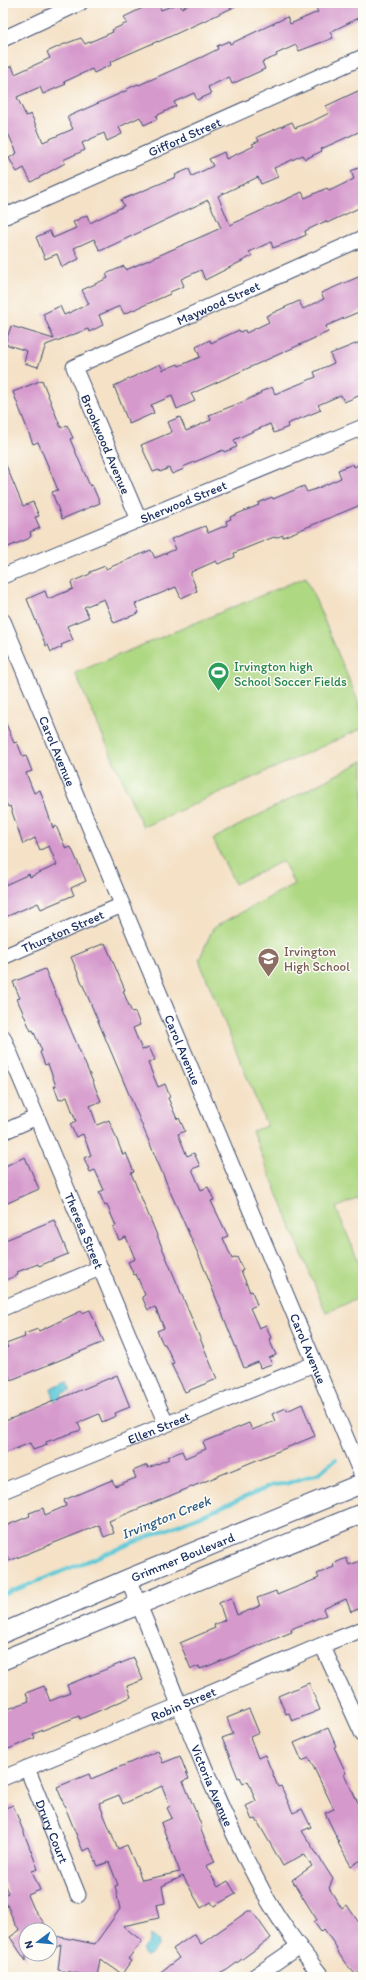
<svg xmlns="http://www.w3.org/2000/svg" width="366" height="1980" font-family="Itim,sans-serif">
	<rect width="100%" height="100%" fill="#fdfcf7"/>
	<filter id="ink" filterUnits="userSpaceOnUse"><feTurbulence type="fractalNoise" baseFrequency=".025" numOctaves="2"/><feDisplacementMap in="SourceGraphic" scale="8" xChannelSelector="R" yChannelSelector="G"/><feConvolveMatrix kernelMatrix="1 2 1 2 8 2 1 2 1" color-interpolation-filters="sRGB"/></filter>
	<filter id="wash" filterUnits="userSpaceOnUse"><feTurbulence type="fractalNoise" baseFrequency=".012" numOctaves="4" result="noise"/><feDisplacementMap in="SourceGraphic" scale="16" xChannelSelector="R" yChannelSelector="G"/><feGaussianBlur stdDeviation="0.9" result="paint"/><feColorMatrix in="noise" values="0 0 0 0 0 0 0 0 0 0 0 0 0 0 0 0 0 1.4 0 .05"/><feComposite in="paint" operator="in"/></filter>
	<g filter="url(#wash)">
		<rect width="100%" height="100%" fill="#f4e1c6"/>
		<path fill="#afd883" stroke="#658470" d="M306,577l57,136v15l-220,99 -68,-154z
			M363,761v435l-27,12 27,64v24l-37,17 -74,-182 15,-5 -68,-166 14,-32 81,-44 -11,-23 -48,23 -22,-45z"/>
		<path fill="#5ec9d7" stroke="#3c7c9a" d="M68,1381l3,9 -9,4 -2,6 -5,2 -4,-14z
			M151,1935l7,5 1,5 -9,10 -5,1 -4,-6 7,-7z"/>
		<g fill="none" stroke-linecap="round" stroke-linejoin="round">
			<path stroke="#5ec9d7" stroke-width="4" d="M3,1595l197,-79 73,-31 12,-1 34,-11 17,-14"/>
		</g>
		<g id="blocks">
			<path fill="#d599cc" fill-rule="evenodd" d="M153,3h5l3,7 18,-7 3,5 10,-5h51l-85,39v-1l-48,21 1,3 -17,8 -2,-4 -28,13 2,2 -23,10 -3,-7 -23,10 9,19 5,-2 12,28 30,-13 -6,-12 61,-27 -1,-1 11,-5 1,1 63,-28 16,-8 -1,-3 12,-5 1,3 57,-27 3,7 28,-12 -3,-6 7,-3h41v13l-33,16 3,6 -34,13 -3,-6 -20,9 1,2 -15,6 3,7 -20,9 -13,6 -3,-7 -21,10 3,7 -14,6 -3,-7 -20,9 2,4 -20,10 1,3 -13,6 -4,-8 -21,10 3,7 -15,7 -3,-8 -22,10 3,7 -22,10 2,3 -34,19 -7,-14 -7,4 -8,-14 8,-5 -11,-24 -3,1v-60l9,-4 3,8 35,-16 -3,-6 15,-7 19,-7 4,6 28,-12 -1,-2 15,-7 -3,-6z
				M360,90l3,7v33l-42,19 1,2 -17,8 -2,-4 -29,13 4,9 -17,7 -3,-7 -40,19 12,29 72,-33 3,6 22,-10 2,3 25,-12 -3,-8 12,-5v40l-36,17 -1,-2 -21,10 1,4 -14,6 -19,7 -2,-6 -22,10 3,4 -47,24 -4,-10 -20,9 3,7 -14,6v2l-46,20 -4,-8 -21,9 4,10 -14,7 -1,-3 -42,16 -8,22 -14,-4 3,-12 -22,-7 6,-18 43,13 -11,-25 17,-8 4,9 25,-11 -7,-14 26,-12 -2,-4 18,-8 2,4 95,-42 -13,-28 -108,51 -6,-12 -20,9 5,11 -17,8 -5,-13 -12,5 -9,-22 14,-6 3,7 23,-10 -3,-6 14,-7 3,8 34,-17 -3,-6 55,-23 -1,-2 14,-6 3,7 21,-10 -4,-7 15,-7 2,7 28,-13 -2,-2 7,-3 -2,-4 35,-15 3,6 20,-8 14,-7 -3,-7z
				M363,275v35l-37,16 2,6 -137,62 4,7 -18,8 -5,-13 -21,9 3,8 -25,11 -15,-38 46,-22 3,6 15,-6 1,2 21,-9 -4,-10 14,-7 1,3 28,-13 1,2 5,-2 1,3 23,-11 -3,-6 33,-15 4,8 21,-10 -3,-6z
				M363,341v53l-19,8 -3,-7 -23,10 3,5 -34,14 1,3 -14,6 -4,-9 -21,9 -15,7 3,7 -13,5 -1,-2 -40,17 1,2 -12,5 -3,-6 -9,4 -1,-2 -6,2 -12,-27 31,-13 -4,-10 12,-5 6,14 25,-11 -2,-5 36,-14 16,-8 -1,-1 12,-5 3,7 41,-17 -2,-5 20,-9 -4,-9z
				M42,380l19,48 6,-3 6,13 -3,1 20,47 2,-1 8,18 -38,16 -10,-27 6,-2 -20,-48 -5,2 -20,-52z
				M3,458l20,48 10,-4 6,14 -4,1 5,11 -10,4 1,4 -3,3 -25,10z
				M363,463v41l-80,33v-2l-8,3 -1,-1 -40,16 1,4 -17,7 -2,-3 -25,11v3l6,16 -16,7 -5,-11 -41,17 4,9 -25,10 -10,-24 -20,8 5,10 -22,9 6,14 -12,5 1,2 -11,5 -3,-7 -2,1 -19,-47 18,-8 3,8 25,-10 -2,-7 19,-8v-2l15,-6 1,3 45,-19 4,8 21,-9 -5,-10 34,-13 3,7 19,-8 -1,-4 5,-2 -1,-2 29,-12 -1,-2 14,-6 1,2 31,-13 3,6 9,-3 25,-11 -3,-8 15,-6 1,3z
				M3,716l11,27 3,-1 6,15 3,-1 6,15 -6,2 8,20 6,-3 13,38 3,-2 10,23 5,-2 15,34 -15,7 3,7 -19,8 -14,6 -3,-6 -35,15v-32l26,-12 1,3 27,-12 -8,-19 -9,4 -5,-12 -12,6 -13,-38 -2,1 -5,-12z
				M105,943l20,47 -2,1 9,22 3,-1 5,13 -7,3 9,22 7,-3 6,13 -7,3 10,24 7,-3 5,13 -2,1 9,21 2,-1 6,13 -7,3 9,22 7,-3 6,13 -8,3 9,21 7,-3 6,13 -3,1 17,35 -5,2 9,21 5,-2 6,13 -2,1 9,21 2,-1 5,14 -7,3 9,20 7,-3 5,13 -2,1 7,16 -7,3 3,6 -12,4 -2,-6 -14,6 -44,-110 -28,-62 -101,-239z
				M45,969l56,132 -11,5 7,19 12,-5 14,35 3,-2 8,19 -3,1 86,206 -32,13 -14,-28 3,-1 -9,-19h-2l-6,-13 7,-3 -9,-21 -7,3 -6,-13 3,-2 -9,-21 -2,1 -6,-13 7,-3 -9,-22 -7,3 -6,-13 3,-1 -9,-21 -2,1 -6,-14 5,-2 -9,-20 -5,2 -6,-14 7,-3 -8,-21 -7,3 -6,-13 6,-3 -9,-24 -8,3 -5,-14h2l-8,-22 -3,1 -5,-13 2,-1 -9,-21 -2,1 -14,-32 3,-1 -7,-16z
				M25,1157l14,32 -36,16v-38z
				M54,1220l14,34 -29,12 -1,-2 -21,8 1,3 -15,6v-40z
				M90,1310l14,32 -93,38 -2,-4 -6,3v-30l5,-2 -2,-3 19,-7 -1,-3 14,-5 1,2 42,-20 1,2z
				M117,1375l13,32 -15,6 1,3 -14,6 -3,-8 -21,9 3,7 -35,12 1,3 -14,5 -3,-7 -27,11v-32z
				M302,1404l13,32 -206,85 5,12 -10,4 -5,-12 -90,36 -6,-15v-19l27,-11 -1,-3 14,-5 2,7 21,-9 -2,-6 48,-20 3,6 21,-8 -3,-7 14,-6 1,3 21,-9 -1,-2 14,-6 3,7 21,-9 -3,-7 46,-19 3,7 23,-9 -3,-7 14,-6 1,3z
				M346,1558l3,7 14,-5v47l-12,5 -5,-13 -23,10 3,6 -35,14 1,3 -86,35 -6,2 -1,-3 -8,3 -11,-26 35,-15 -1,-3 11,-5 -6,-17 12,-5 6,17 23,-9 -3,-8 19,-7 1,4 42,-17 -2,-4 17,-7 -1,-3z
				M134,1658l9,22 -16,6 4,11 -51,22 -1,-3 -46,18 2,4 -29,12 -3,-7v-32l26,-10 -3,-8 18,-7 6,15 20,-8 -3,-8z
				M309,1683l11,27 -28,11 -3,-8 -3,1 -8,-18z
				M249,1709l10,24 -9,4 8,21 7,-3 13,32 3,-1 12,27 9,-4 9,18 -9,4 31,48 -4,9 13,21 5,-4 16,24v40l-7,6 -11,-12 -9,-14 1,-1 -13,-19 -3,3 -7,-10 3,-2 -25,-40 20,-14 -8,-12 -21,12 -27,-47 -4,1 -6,-14 10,-5 -8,-20 -5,3 -3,-7 -2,1 -16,-40 11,-4 -6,-16z
				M328,1728l8,18 -2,1 12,26 -2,1 19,39v46l-12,7 -13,-23 1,-1 -14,-29 9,-4 -25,-51 -7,3 -8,-18z
				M158,1751l5,12 17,-7 9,23 -6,2 19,46 -2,1 15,34 -9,4 12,21 10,-6 8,13 -22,12 -3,-4 -10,6 -18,-32 -21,10 3,17 -9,2 3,13 -36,8 19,15 -14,18 3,2 -9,13 -22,-15 -3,18 -39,-7 3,-26 -11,8v-17l45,9 25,-35 -5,-23 3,-1 -9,-23 -11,4 -8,-18 -7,3 -26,-64 32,-13 2,5zM162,1786l8,20 -3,2 5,10 -11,5 19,49 -38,8 -15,-35 -9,4 -19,-46 20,-8 4,9z
				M13,1805l25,64 -6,2 8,19 -12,5 6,14 15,21h-23v31l-16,-24 10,-7 -5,-6 -12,-29 5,-2 -5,-12v-72z
				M248,1911h4l19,27 -44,32 -13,7 -4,-4 -5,4h-51l25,-19 -6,-9 21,-15 7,10z"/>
		</g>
	</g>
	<g filter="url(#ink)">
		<use href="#blocks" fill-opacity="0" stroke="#3c4a6e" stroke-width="1"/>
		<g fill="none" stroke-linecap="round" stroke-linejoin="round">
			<defs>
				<g id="minor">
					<path d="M3,39l77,-36"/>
					<path id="s1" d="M3,210l3,6 357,-159"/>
					<path id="s2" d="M139,520l-65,-153 289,-129"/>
					<path id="s3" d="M3,576l360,-149"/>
					<path id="s4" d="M3,621l360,857"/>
					<path id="s5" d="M3,957l119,-52"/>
					<path id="s6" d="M3,1037l163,387"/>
					<path d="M3,1132l34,-15"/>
					<path d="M3,1308l97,-40"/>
					<path id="s7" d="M3,1491l311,-127"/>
					<path id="s8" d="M128,1579c44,101 78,206 130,303 17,34 41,65 64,95"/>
					<path d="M322,1645l41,90"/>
					<path id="s9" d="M27,1768l51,127"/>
					<path id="s10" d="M3,1778l177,-73 142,-60 41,-16"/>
					<path d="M254,1977l45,-31"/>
				</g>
				<g id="major">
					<path id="s11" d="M3,1633l125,-54 235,-96"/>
					<path d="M3,1660l360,-147"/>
				</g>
			</defs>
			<use href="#minor" stroke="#3c4a6e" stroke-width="17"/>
			<use href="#major" stroke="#3c4a6e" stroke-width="21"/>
			<use href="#minor" stroke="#fff" stroke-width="15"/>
			<use href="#major" stroke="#fff" stroke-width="19"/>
		</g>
	</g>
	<defs>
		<symbol id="stadium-pin" viewBox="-11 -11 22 30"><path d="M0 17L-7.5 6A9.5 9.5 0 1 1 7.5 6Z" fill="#2e9e5b" stroke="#fdfcf7"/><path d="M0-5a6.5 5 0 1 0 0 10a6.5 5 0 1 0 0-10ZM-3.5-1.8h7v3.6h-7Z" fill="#fff"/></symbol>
		<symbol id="school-pin" viewBox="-11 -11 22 30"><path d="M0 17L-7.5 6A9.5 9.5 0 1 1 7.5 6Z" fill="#8d6e63" stroke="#fdfcf7"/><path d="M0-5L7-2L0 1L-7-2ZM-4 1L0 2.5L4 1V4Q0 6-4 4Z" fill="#fff"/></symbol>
	</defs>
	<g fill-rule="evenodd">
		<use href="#stadium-pin" x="206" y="660" width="25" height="34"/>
		<use href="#school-pin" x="256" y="946" width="25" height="34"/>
	</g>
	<g text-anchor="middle" stroke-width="3" stroke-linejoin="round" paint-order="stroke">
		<g font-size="13" fill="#1b2f5e" stroke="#fdfcf7">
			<text dy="5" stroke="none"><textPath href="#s1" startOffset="202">Gifford Street</textPath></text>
			<text dy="5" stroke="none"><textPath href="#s2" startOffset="324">Maywood Street</textPath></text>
			<text transform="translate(106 444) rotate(67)" y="5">Brookwood Avenue</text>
			<text dy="5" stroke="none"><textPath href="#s3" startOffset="195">Sherwood Street</textPath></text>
			<text dy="5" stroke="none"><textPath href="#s4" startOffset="141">Carol Avenue</textPath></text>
			<text dy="5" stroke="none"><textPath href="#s5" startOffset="65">Thurston Street</textPath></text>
			<text dy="5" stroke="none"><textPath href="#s4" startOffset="465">Carol Avenue</textPath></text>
			<text dy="5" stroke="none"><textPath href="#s6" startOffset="210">Theresa Street</textPath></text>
			<text dy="5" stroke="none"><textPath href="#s4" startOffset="789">Carol Avenue</textPath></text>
			<text dy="5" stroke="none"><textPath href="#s7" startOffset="168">Ellen Street</textPath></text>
			<text dy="5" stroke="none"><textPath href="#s11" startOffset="195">Grimmer Boulevard</textPath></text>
			<text dy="5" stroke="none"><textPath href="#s10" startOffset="195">Robin Street</textPath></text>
			<text dy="5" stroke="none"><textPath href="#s8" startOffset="223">Victoria Avenue</textPath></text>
			<text dy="5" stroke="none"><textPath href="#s9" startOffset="68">Drury Court</textPath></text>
		</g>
		<g font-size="13" fill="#27864d" stroke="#fdfcf7" text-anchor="start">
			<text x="234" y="671">Irvington high<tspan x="234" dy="15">School Soccer Fields</tspan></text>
		</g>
		<g font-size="13" fill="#785e54" stroke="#fdfcf7" text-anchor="start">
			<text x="284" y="956">Irvington<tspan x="284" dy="15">High School</tspan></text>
		</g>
		<g font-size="14" font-style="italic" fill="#2f5d82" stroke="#fdfcf7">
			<text transform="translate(166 1517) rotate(-22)" y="5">Irvington Creek</text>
		</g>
	</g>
	<rect width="366" height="1980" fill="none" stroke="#fdfcf7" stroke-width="16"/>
	<g transform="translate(38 1942) rotate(254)"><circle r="19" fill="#fdfcf7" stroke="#a3aaba"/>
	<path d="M0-3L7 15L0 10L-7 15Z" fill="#1f6fb2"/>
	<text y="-6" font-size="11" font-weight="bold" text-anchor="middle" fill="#1b2f5e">N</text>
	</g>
</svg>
